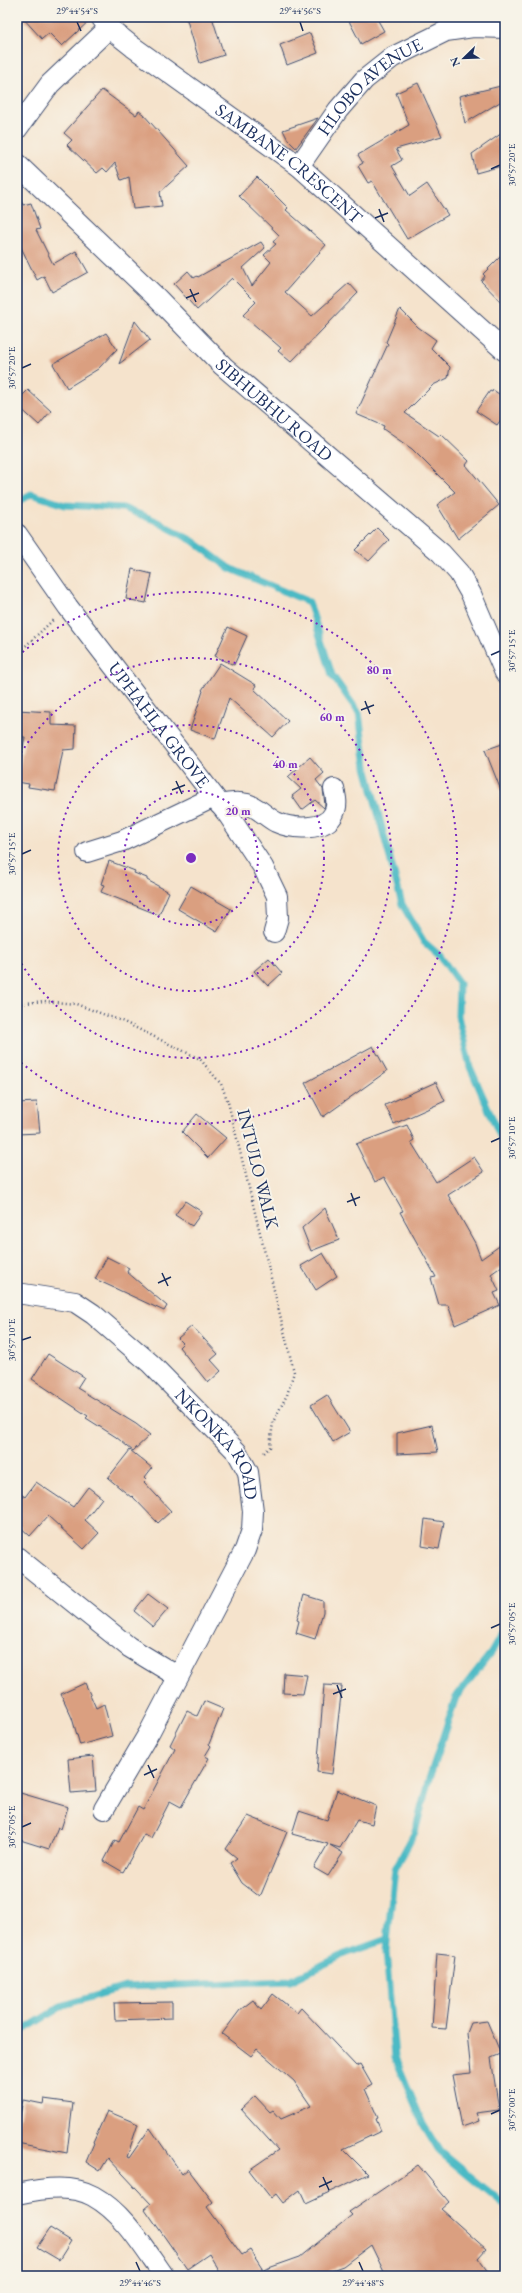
<svg xmlns="http://www.w3.org/2000/svg" width="522" height="2293" font-family="'EB Garamond',serif">
	<rect width="100%" height="100%" fill="#f7f3e8"/>
	<filter id="ink" filterUnits="userSpaceOnUse"><feTurbulence type="fractalNoise" baseFrequency=".025" numOctaves="2"/><feDisplacementMap in="SourceGraphic" scale="8" xChannelSelector="R" yChannelSelector="G"/><feConvolveMatrix kernelMatrix="1 2 1 2 8 2 1 2 1" color-interpolation-filters="sRGB"/></filter>
	<filter id="wash" filterUnits="userSpaceOnUse"><feTurbulence type="fractalNoise" baseFrequency=".012" numOctaves="4" result="noise"/><feDisplacementMap in="SourceGraphic" scale="16" xChannelSelector="R" yChannelSelector="G"/><feGaussianBlur stdDeviation="0.9" result="paint"/><feColorMatrix in="noise" values="0 0 0 0 0 0 0 0 0 0 0 0 0 0 0 0 0 1.4 0 .05"/><feComposite in="paint" operator="in"/></filter>
	<g filter="url(#wash)">
		<rect width="100%" height="100%" fill="#f5e3cc"/>
		<g fill="none" stroke-linecap="round" stroke-linejoin="round">
			<path stroke="#4cbac5" stroke-width="7" d="M17,502l14,-8 34,11 58,3 31,12 39,21 36,27 80,34 23,73 27,38 7,54 36,137 22,38 16,14 19,27 -1,33 12,51 35,80
				M505,1628l-14,25 -35,44 -28,85 -13,50 -20,37 -9,82 9,106 28,67 17,28 65,54
				M17,2034l47,-29 61,-18 165,-6 55,-27 42,-15"/>
		</g>
		<g id="blocks">
			<path fill="#da9f80" d="M22,17h68v3l-28,26 -13,-13 -7,6z
				M186,17h26l12,38 -24,8z
				M347,17h29l8,14 -23,13z
				M310,33l8,20 -31,12 -7,-20z
				M418,83l24,53 -46,13 6,11 -10,6 18,30 17,-12 21,31 -41,24 -35,-58 -4,2 -10,-17 5,-3 -5,-8 51,-30 -13,-32z
				M505,85v14l-40,24 -6,-27z
				M102,90l34,25 3,-4 4,3 46,52 -29,26 2,14 -29,3 -4,-32 -8,3 -6,-17 -8,9 -4,-4 -6,5 -30,-28 5,-5 -8,-7z
				M318,118l-22,30 -8,-8 -5,-10z
				M505,131v34l-29,8 -4,-19z
				M257,177l31,31 -2,2 40,35 -41,47 27,24 37,-33 9,10 -67,69 -13,-11 3,-3 -38,-33 13,-13 -24,-24 -35,32 -23,-26 14,-13 6,7 3,-2 1,1 63,-35 4,6 -22,20 9,18 19,-24 -7,-7 12,-11 -3,-2 6,-7 -40,-39z
				M17,193l6,12 8,-2 9,26 -4,1 17,34 23,-13 12,21 -36,20 -8,-16 -7,4 -20,-41z
				M505,252v54l-24,-25 4,-5 -2,-2z
				M400,309l18,18 18,13 -5,8 19,19 -2,11 -15,7 -28,28 34,23 2,-2 28,27 -3,4 33,40 -41,34 -21,-34 18,-13 -43,-43 -29,-20 1,-3 -28,-12 32,-70 -2,-2z
				M135,321l15,19 -31,24z
				M106,333l11,16 -19,20 -31,19 -14,-24z
				M28,390l23,21 -12,14 -22,-20v-4z
				M493,390l12,8v16l-8,11 -21,-14 14,-20 2,1z
				M377,528l12,12 -20,21 -14,-11z
				M132,569l20,5 -6,29 -20,-4z
				M228,627l19,9 -13,29 -19,-9z
				M220,663l36,22 -2,4 34,32 -15,16 -44,-39 -14,41 -25,-9 13,-39 -1,-1z
				M17,710l34,2v13l25,1 -1,23 -12,1 -8,41 -27,-4 1,-3 -12,-2 8,-45h-8z
				M505,743v55h-1l-19,-48z
				M310,757l14,16 -8,7 7,9 2,16 -1,3 -9,-8 -13,10 -10,-14 9,-7 -13,-12z
				M109,861l26,10 -1,2 13,5v2l22,12 -10,23 -58,-23 3,-7 -3,-1z
				M191,886l40,23 -14,23 -39,-23z
				M269,958l13,15 -14,13 -14,-15z
				M373,1046l14,25 -64,46 -18,-34z
				M436,1082l9,19 -51,23 -9,-19z
				M37,1102l3,31 -23,1v-31z
				M197,1114l29,24 -18,20 -26,-26z
				M407,1125l7,15 -3,2 25,40 38,-25 10,15 -36,23 27,48 6,16 24,-17v22l-14,10 8,17 -5,2 6,12 -45,20 -7,-20h-9l-8,-27 5,-1 -36,-65 3,-1 -19,-34 -9,5 -19,-38z
				M185,1201l17,11 -10,14 -17,-11z
				M325,1208l14,32 -28,11 -9,-23z
				M323,1253l14,23 -21,14 -15,-24z
				M107,1257l22,11 -2,4 40,34 -3,5 -69,-32z
				M192,1326l26,28 -7,6 10,11 -13,12 -29,-36 4,-4 -5,-5z
				M48,1354l36,23 -7,11 59,36 14,11 -17,16 -17,-14 -30,-19 2,-2 -56,-37z
				M327,1395l23,37 -17,10 -22,-37z
				M432,1425l6,27 -41,2v-21z
				M130,1450l22,18 -7,9 2,2 -3,3 27,29 -13,12 -26,-27 -1,1 -23,-19z
				M36,1482l37,25 15,-20 14,11 -17,22 14,13 -15,16 -36,-33 -18,20 -13,-12v-33l8,6z
				M425,1519l19,3 -5,27 -17,-3z
				M148,1594l20,15 -15,18 -19,-16z
				M304,1595l19,6v11l-8,27 -19,-6 3,-12 -2,-1z
				M284,1673l23,2 -4,19 -20,-1z
				M85,1683l11,25 8,-4 8,32 -32,9 -8,-27 -11,-24z
				M324,1685l18,1 -10,88 -15,-2z
				M204,1701l19,8 -14,35 2,2 -6,10 4,2 -28,49 -11,-6 -19,37 -7,-4 -21,38 -19,-11 11,-21 4,2 19,-35 5,3 32,-61 -5,-4 17,-34 10,5z
				M93,1756l3,35 -25,2 -3,-34z
				M337,1790l39,16 -4,18 -15,-4 -17,28 -10,-3 13,8 -15,23 -14,-8 14,-24 -36,-10 7,-23 28,9z
				M17,1792l51,15 -7,22 -3,-2 -9,22 -32,-10z
				M248,1816l39,16 -27,65 -18,-14 -12,-20 7,-5 -11,-9z
				M437,1953l18,2 -9,74 -14,-1z
				M273,1994l24,19 4,-5 55,58 4,-2 12,21 -7,4 13,29 -2,1 5,12 -38,18 25,25 -62,29 -6,-13 -17,13 -7,-9 -5,4 -22,-28 29,-20 -37,-41 14,-13 15,16 3,-2 8,9 30,-13 -17,-25 -37,-32 -6,7 -29,-22 18,-24 13,-10 8,10z
				M172,2002v16l-57,2 -1,-17z
				M487,2021l14,33 -10,4 8,52 -23,3 3,8 -17,6 -10,-52 19,-2 -4,-40 4,-10z
				M44,2099l29,4 -6,50 -50,-10v-13l6,-30 20,4z
				M107,2111l31,13 -11,33 2,1 21,-30 32,46 6,-5 25,33 -6,5 35,48 8,-5 13,20 37,-13 52,-42 -3,-3 69,-47 31,37 -8,7 45,40 -8,9 13,18h-105l-15,-31 -28,21 -14,5 2,5h-109l-13,-22 -22,15 -42,-60 6,-5 -43,-46 -8,13 -14,-9 8,-19 -1,-1z
				M50,2228l21,13 -12,19 -22,-13z"/>
		</g>
	</g>
	<g filter="url(#ink)">
		<use href="#blocks" fill-opacity="0" stroke="#3c4a6e" stroke-width="1"/>
		<g fill="none" stroke-linecap="round" stroke-linejoin="round">
			<defs>
				<path id="lane" d="M444,17l2,14"/>
				<g id="street">
					<path id="s1" d="M101,17l8,11 24,19 166,119 206,185"/>
					<path d="M17,129l33,-45 59,-56"/>
					<path id="s2" d="M17,164l139,133 67,69 218,187 18,20 12,21 34,79"/>
					<path id="s3" d="M299,166l39,-56 26,-30 29,-23 53,-26 27,-4 32,1"/>
					<path id="s4" d="M17,534l51,73 161,209 34,51 14,29 1,22 -4,14"/>
					<path d="M220,805c8,-2 19,-3 27,-1 11,3 19,13 29,18 15,7 50,10 58,-9 4,-8 2,-16 0,-24"/>
					<path d="M87,852l35,-11 92,-44"/>
					<path id="s5" d="M17,1293l58,9 18,12 58,50 86,88 11,20 5,39 -1,19 -7,20 -95,181 -46,78"/>
					<path d="M17,1557l112,90 48,29"/>
					<path d="M17,2194c22,-5 55,-10 76,2 31,17 51,52 71,80"/>
				</g>
			</defs>
			<use href="#lane" stroke="#3c4a6e" stroke-width="12"/>
			<use href="#street" stroke="#3c4a6e" stroke-width="22"/>
			<path stroke="#3c4a6e" stroke-width="2.5" stroke-dasharray="1 3" stroke-linecap="butt" d="M17,654l36,-34
				M17,1004l27,-3 32,3 48,18 76,37 21,25 7,18 66,270 -7,23 -14,27 -3,25 -8,8"/>
			<use href="#lane" stroke="#fff" stroke-width="10"/>
			<use href="#street" stroke="#fff" stroke-width="20"/>
		</g>
	</g>
	<path fill="none" stroke="#1b2f5e" stroke-width="1.5" d="M77,22l4,9M300,22l3,9M491,169l9,-4M379,209l5,13M375,218l13,-5M190,289l6,13M186,298l13,-5M22,368l9,-4M491,655l9,-4M365,701l5,13M361,710l13,-5M176,781l6,13M172,790l13,-5M22,854l9,-4M491,1142l9,-4M351,1193l5,13M347,1202l13,-5M162,1273l6,13M158,1283l13,-6M22,1340l9,-3M491,1628l9,-4M337,1685l5,13M333,1694l13,-5M148,1765l6,13M144,1775l13,-6M22,1827l9,-4M491,2114l9,-4M323,2177l6,13M319,2187l13,-6M136,2262l4,9M359,2262l4,9"/>
	<g fill="none" stroke="#7b2cbf" stroke-width="2" stroke-dasharray="2 4">
		<circle cx="191" cy="858" r="67"/>
		<circle cx="191" cy="858" r="133"/>
		<path d="M18 758A200 200 0 1 1 18 958"/>
		<path d="M18 656A266 266 0 1 1 18 1060"/>
	</g>
	<g text-anchor="middle" stroke-width="4" stroke-linejoin="round" paint-order="stroke">
		<g font-size="18" fill="#1b2f5e" stroke="#f7f3e8">
			<text dy="6" stroke="none"><textPath href="#s3" startOffset="108">HLOBO AVENUE</textPath></text>
			<text dy="6" stroke="none"><textPath href="#s1" startOffset="239">SAMBANE CRESCENT</textPath></text>
			<text dy="6" stroke="none"><textPath href="#s2" startOffset="356">SIBHUBHU ROAD</textPath></text>
			<text dy="6" stroke="none"><textPath href="#s4" startOffset="238">UPHAHLA GROVE</textPath></text>
			<text transform="translate(258 1169) rotate(76)" y="6">INTULO WALK</text>
			<text dy="6" stroke="none"><textPath href="#s5" startOffset="263">NKONKA ROAD</textPath></text>
		</g>
	</g>
	<circle cx="191" cy="858" r="6" fill="#7b2cbf" stroke="#f7f3e8" stroke-width="2"/>
	<g font-size="12" text-anchor="middle" font-weight="bold" fill="#7b2cbf" stroke="#f7f3e8" stroke-width="4" stroke-linejoin="round" paint-order="stroke">
		<text x="379" y="674">80 m</text>
		<text x="332" y="721">60 m</text>
		<text x="285" y="768">40 m</text>
		<text x="238" y="815">20 m</text>
	</g>
	<rect width="522" height="2293" fill="none" stroke="#f7f3e8" stroke-width="44"/>
	<g transform="translate(464 58) rotate(247)" stroke="#f7f3e8" stroke-width="3" paint-order="stroke">
	<path d="M0-3L7 15L0 10L-7 15Z" fill="#1b2f5e"/>
	<text y="-6" font-size="11" font-weight="bold" text-anchor="middle" fill="#1b2f5e">N</text>
	</g>
	<rect x="22" y="22" width="478" height="2249" fill="none" stroke="#1b2f5e" stroke-width="1.5"/>
	<g font-size="10" text-anchor="middle" fill="#1b2f5e">
		<text x="77" y="14">29°44'54"S</text>
		<text x="300" y="14">29°44'56"S</text>
		<text transform="translate(511 165) rotate(-90)" y="4">30°57'20"E</text>
		<text transform="translate(11 368) rotate(-90)" y="4">30°57'20"E</text>
		<text transform="translate(511 651) rotate(-90)" y="4">30°57'15"E</text>
		<text transform="translate(11 854) rotate(-90)" y="4">30°57'15"E</text>
		<text transform="translate(511 1138) rotate(-90)" y="4">30°57'10"E</text>
		<text transform="translate(11 1340) rotate(-90)" y="4">30°57'10"E</text>
		<text transform="translate(511 1624) rotate(-90)" y="4">30°57'05"E</text>
		<text transform="translate(11 1827) rotate(-90)" y="4">30°57'05"E</text>
		<text transform="translate(511 2110) rotate(-90)" y="4">30°57'00"E</text>
		<text x="140" y="2286">29°44'46"S</text>
		<text x="363" y="2286">29°44'48"S</text>
	</g>
</svg>
